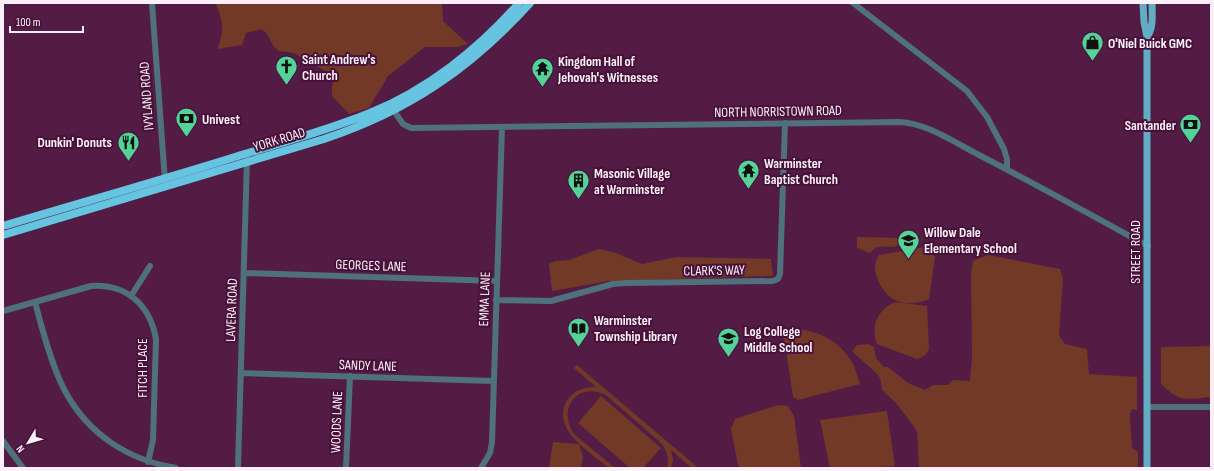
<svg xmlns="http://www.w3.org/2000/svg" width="1214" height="471" font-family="'Sofia Sans Condensed',sans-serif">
	<rect width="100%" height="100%" fill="#531c44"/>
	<path fill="#713926" d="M214,3h228l1,18 25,23 -11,3h-32l-37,29 -19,32 -20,6 -17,-18v-9l2,-11 -40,-23 -15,-2 -5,-4 -7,-13 -5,-5 -16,4 -4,12 -25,4c8,-17 6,-28 -1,-45z
		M572,180l13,1 -1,13h-12z
		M857,237l44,1 -2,6 -4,3c-10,0 -18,-3 -25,6l-13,-5z
		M925,247l5,3 5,7 -6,42c-10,5 -26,6 -36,0 -13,-8 -24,-31 -14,-44z
		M599,249l17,4 26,11 34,-7 95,2 2,17 -164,5 -57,10 -3,-27 6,-3 14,-1z
		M988,255l72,14 3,9 -4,57 6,9 22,5 2,25 48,3v33l-5,-1 -2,5 2,34 6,4v16h-219l-2,-36 -2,-4 -19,-25 -14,-13 -2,-12 -3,-4 -25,-23 5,-6 11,-1 6,3 2,11 8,9h4l20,16 17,7 8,-5h15l5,-5 17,1 2,-23 -1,-84 2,-13z
		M895,302l32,4 2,43c-2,6 -6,8 -12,10l-40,-15c-7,-18 1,-35 18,-42z
		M788,328c27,2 51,10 65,36 3,6 5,14 7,20l-62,16 -5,-3 -10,-67z
		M1211,346v51c-25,2 -31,6 -50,-13v-37z
		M577,365l119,101 -4,2 -21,-18 2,10 -2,8h-4c2,-9 0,-18 -6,-25l-54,-47c-28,-16 -51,12 -33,38l41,34h-6c-18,-15 -59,-39 -42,-67 6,-11 17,-14 29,-14l-22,-19z
		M601,396l60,52 -18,20h-13l-52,-45z
		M778,405l10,1 6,10 7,52h-61l-2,-3 -7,-36 4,-10z
		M887,411l8,55 -22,2h-43l-10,-48z
		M553,442l26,2 4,13 -2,11h-32z"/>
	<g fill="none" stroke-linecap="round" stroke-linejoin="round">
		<path stroke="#4e717c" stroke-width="6" d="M152,3l13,178
			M853,3l114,88 20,26 17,32 3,10v10
			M392,108l11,16 8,4 489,-6c27,1 57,22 81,34 56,29 112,60 167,90
			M245,273l252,8
			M131,296l19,-30
			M496,300l55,1 62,-17 12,-1 148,-2 5,-2 2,-5 5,-151
			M35,302c7,27 17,65 30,89 23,43 63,69 111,77
			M3,311l88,-25c36,-2 59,19 65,53l-3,101 -5,22
			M241,373l253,8
			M1147,407h64
			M3,441l20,27
			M238,468l9,-309
			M346,468l4,-92
			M481,468l9,-15 2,-11 10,-315"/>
		<path stroke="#60adc4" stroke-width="7" d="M1143,3l1,19 3,15v431
			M1147,37c7,-9 5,-23 5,-34"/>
		<path stroke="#66c4e0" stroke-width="8" d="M3,226c77,-23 155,-45 232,-69 45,-14 91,-26 135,-44 57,-23 109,-64 149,-110
			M3,235l321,-96c84,-28 146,-70 206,-136"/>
	</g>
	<defs>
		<symbol id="shop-pin" viewBox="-11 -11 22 30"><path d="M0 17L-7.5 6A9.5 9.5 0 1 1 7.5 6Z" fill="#53d397" stroke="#471139"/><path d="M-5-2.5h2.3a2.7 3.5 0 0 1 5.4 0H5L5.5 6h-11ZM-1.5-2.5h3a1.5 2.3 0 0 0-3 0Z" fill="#111"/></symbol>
		<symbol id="church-pin" viewBox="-11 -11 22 30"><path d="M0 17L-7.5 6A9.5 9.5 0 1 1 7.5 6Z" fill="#53d397" stroke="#471139"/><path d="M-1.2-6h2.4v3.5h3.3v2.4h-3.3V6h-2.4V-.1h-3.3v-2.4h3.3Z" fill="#111"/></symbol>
		<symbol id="temple-pin" viewBox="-11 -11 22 30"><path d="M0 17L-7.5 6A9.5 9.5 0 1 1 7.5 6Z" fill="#53d397" stroke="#471139"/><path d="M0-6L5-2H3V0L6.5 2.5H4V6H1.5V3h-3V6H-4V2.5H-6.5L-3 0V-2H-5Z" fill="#111"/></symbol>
		<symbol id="bank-pin" viewBox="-11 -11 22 30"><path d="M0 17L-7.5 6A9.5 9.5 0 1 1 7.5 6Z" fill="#53d397" stroke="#471139"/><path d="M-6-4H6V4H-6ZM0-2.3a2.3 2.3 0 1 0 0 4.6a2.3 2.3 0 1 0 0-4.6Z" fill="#111"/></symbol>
		<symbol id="restaurant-pin" viewBox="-11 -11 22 30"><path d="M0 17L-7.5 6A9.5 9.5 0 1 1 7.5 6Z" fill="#53d397" stroke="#471139"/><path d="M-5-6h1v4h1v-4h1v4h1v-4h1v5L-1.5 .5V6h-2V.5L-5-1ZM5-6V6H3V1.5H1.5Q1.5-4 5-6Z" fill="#111"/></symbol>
		<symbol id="building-pin" viewBox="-11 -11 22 30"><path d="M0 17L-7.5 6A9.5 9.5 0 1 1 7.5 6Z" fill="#53d397" stroke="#471139"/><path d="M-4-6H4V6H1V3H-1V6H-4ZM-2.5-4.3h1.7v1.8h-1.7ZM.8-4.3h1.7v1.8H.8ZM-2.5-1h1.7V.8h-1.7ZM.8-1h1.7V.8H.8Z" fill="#111"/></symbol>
		<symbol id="school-pin" viewBox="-11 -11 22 30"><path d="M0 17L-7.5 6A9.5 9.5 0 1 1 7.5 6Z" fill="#53d397" stroke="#471139"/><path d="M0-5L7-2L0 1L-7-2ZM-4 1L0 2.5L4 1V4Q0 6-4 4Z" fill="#111"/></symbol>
		<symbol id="library-pin" viewBox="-11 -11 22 30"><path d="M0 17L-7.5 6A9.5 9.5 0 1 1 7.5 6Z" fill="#53d397" stroke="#471139"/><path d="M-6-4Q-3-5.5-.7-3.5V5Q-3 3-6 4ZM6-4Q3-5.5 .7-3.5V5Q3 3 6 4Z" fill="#111"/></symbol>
	</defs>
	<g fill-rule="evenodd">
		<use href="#shop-pin" x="1080" y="30" width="25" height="34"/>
		<use href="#church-pin" x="274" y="54" width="25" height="34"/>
		<use href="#temple-pin" x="530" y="56" width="25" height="34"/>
		<use href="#bank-pin" x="174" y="106" width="25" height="34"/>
		<use href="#bank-pin" x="1178" y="112" width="25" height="34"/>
		<use href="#restaurant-pin" x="116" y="130" width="25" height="34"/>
		<use href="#temple-pin" x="736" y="158" width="25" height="34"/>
		<use href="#building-pin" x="566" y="168" width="25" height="34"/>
		<use href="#school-pin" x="896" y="228" width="25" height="34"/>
		<use href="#library-pin" x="566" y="316" width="25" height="34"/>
		<use href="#school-pin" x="716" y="326" width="25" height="34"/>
	</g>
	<g text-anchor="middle" stroke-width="4" stroke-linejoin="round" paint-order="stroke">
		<g font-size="14" font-weight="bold" fill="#fdeff8" stroke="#471139" text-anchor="start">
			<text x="1108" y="48">O'Niel Buick GMC</text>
			<text x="302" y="64">Saint Andrew's<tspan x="302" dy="16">Church</tspan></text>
			<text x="558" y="66">Kingdom Hall of<tspan x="558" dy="16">Jehovah's Witnesses</tspan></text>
			<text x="202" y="124">Univest</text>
			<text x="1176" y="130" text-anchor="end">Santander</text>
			<text x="112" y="147" text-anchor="end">Dunkin' Donuts</text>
			<text x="764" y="168">Warminster<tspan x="764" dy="16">Baptist Church</tspan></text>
			<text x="594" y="178">Masonic Village<tspan x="594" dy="16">at Warminster</tspan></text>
			<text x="924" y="237">Willow Dale<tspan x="924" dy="16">Elementary School</tspan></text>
			<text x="594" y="325">Warminster<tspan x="594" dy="16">Township Library</tspan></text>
			<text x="744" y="336">Log College<tspan x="744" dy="16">Middle School</tspan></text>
		</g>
		<g font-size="14" fill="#fdeff8" stroke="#471139">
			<text transform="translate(146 96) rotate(-94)" y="5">IVYLAND ROAD</text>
			<text transform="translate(778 111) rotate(-1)" y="5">NORTH NORRISTOWN ROAD</text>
			<text transform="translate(279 139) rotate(-17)" y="5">YORK ROAD</text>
			<text transform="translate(1135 252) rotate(-90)" y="5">STREET ROAD</text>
			<text transform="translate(371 265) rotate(2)" y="5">GEORGES LANE</text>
			<text transform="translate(714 270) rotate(-1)" y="5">CLARK'S WAY</text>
			<text transform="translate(484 299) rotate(-88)" y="5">EMMA LANE</text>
			<text transform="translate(231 310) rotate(-88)" y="5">LAVERA ROAD</text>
			<text transform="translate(368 365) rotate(2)" y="5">SANDY LANE</text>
			<text transform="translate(142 368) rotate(-90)" y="5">FITCH PLACE</text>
			<text transform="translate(336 422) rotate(-88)" y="5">WOODS LANE</text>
		</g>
	</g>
	<rect width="1214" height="471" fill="none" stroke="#fdeff8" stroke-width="8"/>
	<g transform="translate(28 443) rotate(232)" stroke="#471139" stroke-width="3" paint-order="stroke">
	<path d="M0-3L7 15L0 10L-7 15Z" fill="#fdeff8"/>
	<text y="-6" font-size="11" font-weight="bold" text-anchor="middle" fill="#fdeff8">N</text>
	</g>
	<path d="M10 26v6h73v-6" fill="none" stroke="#fdeff8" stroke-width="2"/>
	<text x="16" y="26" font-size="12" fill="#fdeff8" stroke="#471139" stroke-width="3" paint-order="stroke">100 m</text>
</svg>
